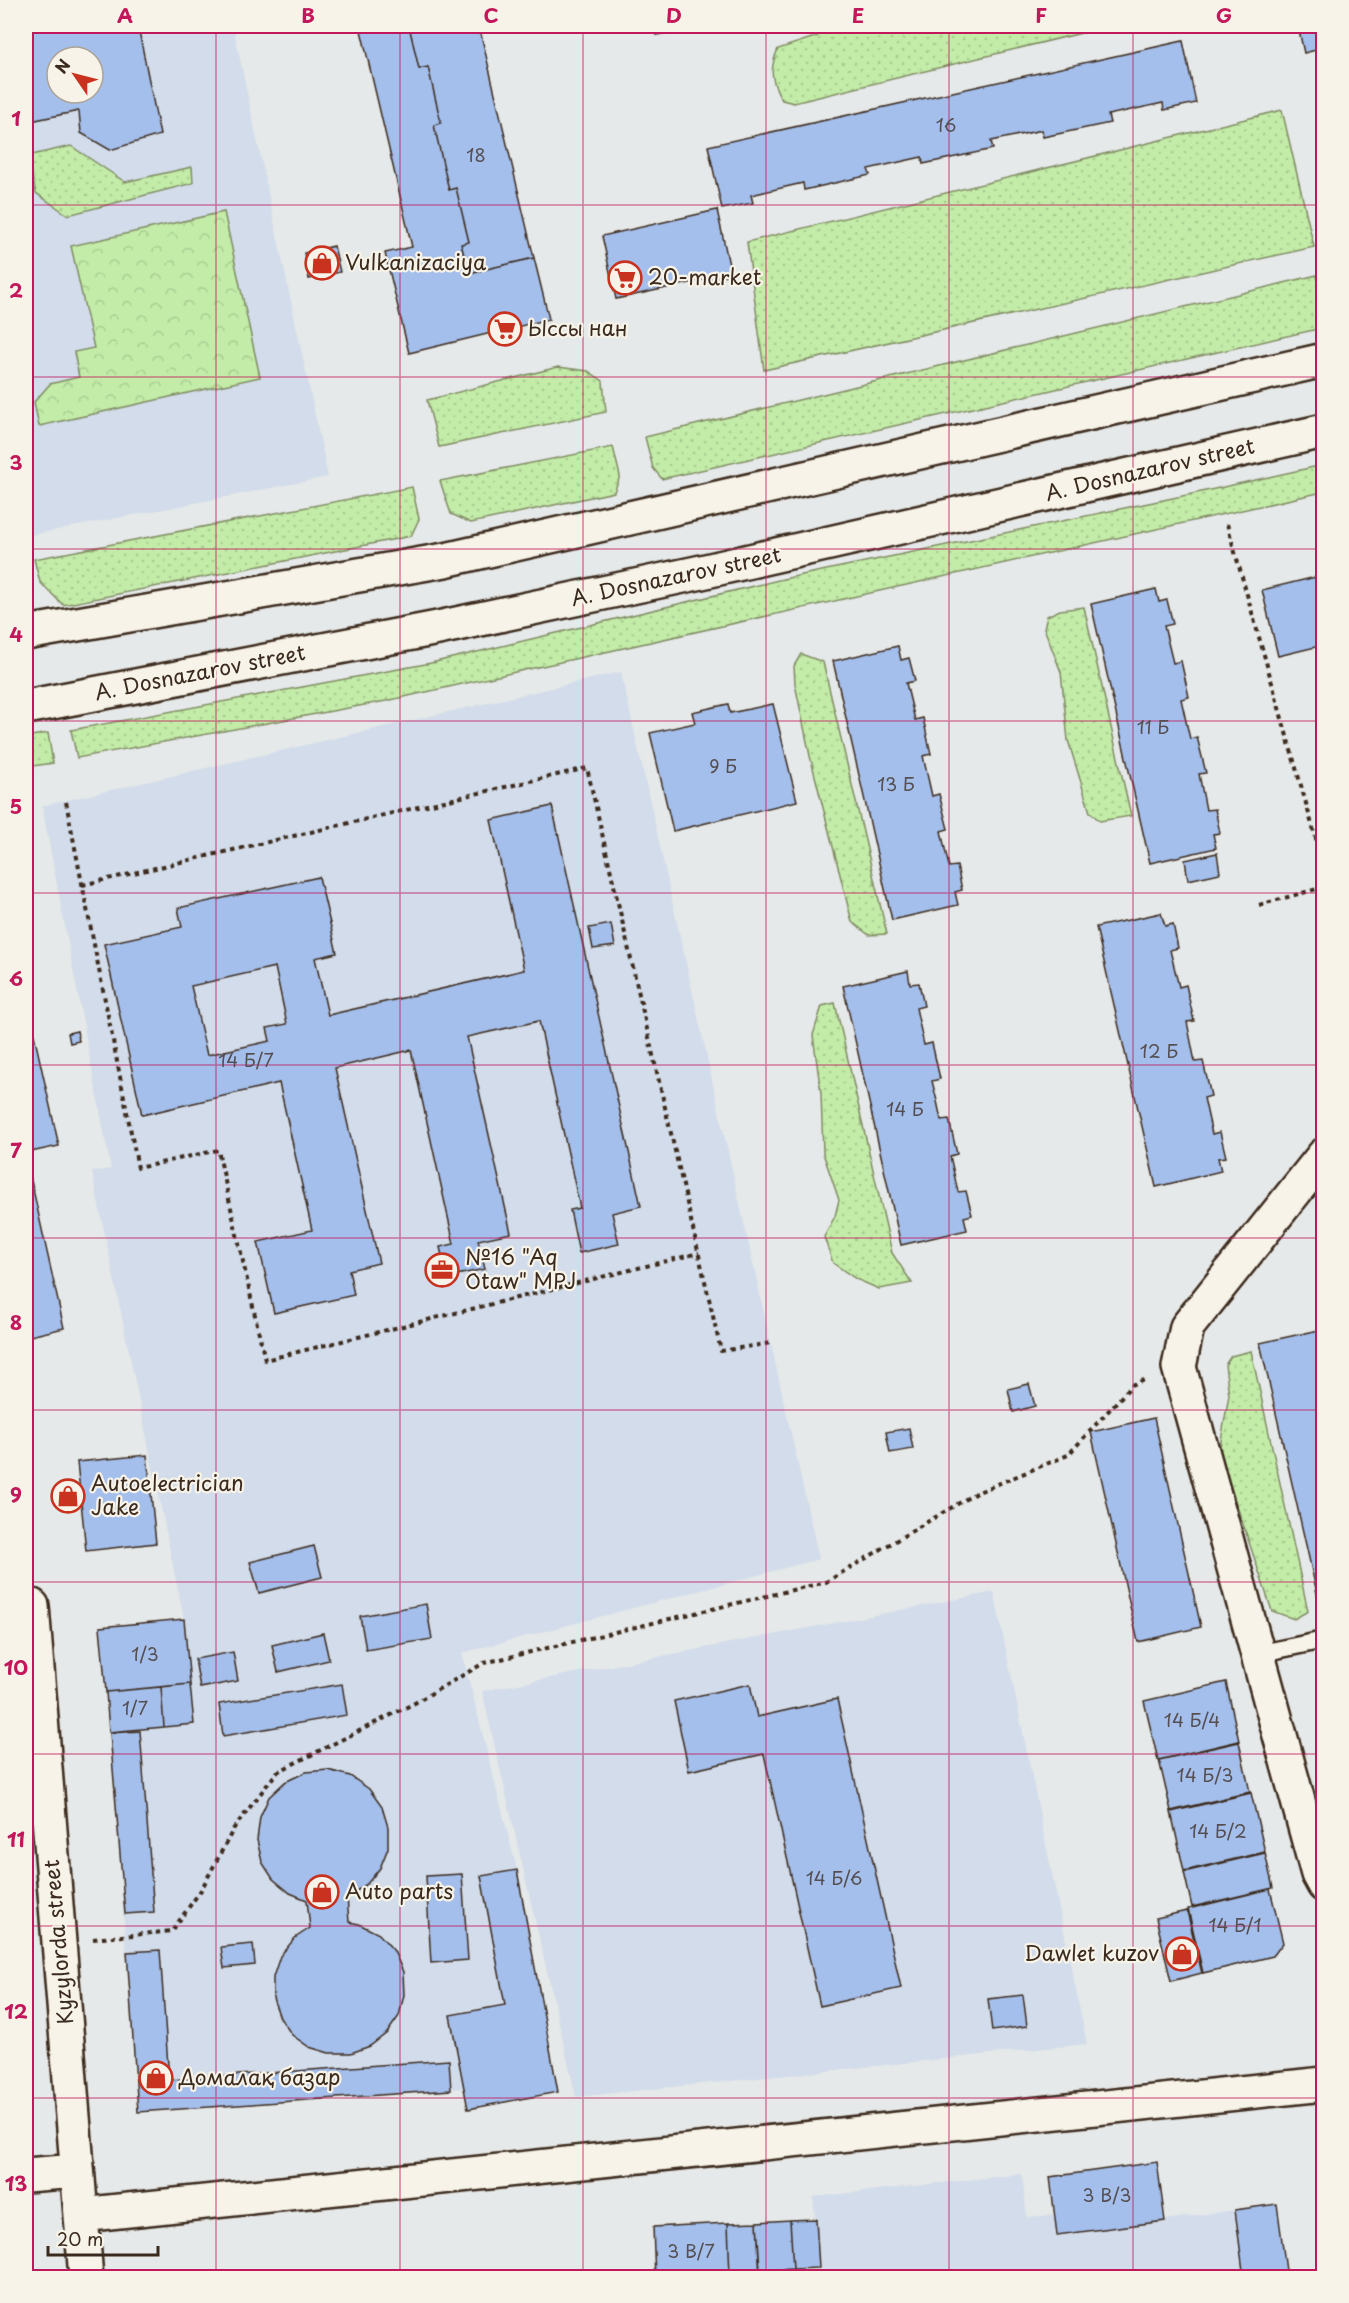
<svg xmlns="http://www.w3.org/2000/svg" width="1349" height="2303" font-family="'Playpen Sans',sans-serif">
	<defs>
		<pattern id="grass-dots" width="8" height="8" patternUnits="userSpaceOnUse" patternTransform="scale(1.5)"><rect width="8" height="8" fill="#c3eca8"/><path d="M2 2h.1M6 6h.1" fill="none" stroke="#a8cb90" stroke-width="1.8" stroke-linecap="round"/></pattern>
		<pattern id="forest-crowns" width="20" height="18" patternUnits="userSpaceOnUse" patternTransform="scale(1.5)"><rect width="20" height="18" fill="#c3eca8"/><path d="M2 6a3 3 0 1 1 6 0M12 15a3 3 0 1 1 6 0" fill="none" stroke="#a8cb90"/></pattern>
	</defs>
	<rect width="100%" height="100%" fill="#e6e9e9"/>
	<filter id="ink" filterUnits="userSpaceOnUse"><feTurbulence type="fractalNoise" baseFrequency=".0167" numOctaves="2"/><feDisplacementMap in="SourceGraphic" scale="12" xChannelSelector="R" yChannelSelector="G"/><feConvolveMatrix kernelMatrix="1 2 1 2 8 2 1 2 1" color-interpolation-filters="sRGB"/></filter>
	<g filter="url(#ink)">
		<path fill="#d2dcea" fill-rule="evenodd" d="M26,26h207l95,451 -302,59zM57,57h36v36h-36z
			M621,672l198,887 -357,94 55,217 41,222 -90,17 -5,-21 -325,24 -28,-379 84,-9 -10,-105 -92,-447 19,-3 -69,-363z
			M994,1592l93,452 -511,53 -94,-406z
			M1022,2174l5,43 28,-2 3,20 177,-25 9,67h-423l-8,-80z"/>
		<path fill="url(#grass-dots)" stroke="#7f8b63" stroke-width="1.5" d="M817,26h288l1,1 -312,76 -12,-3c-11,-19 -13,-31 -4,-51l40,-13z
			M1282,110l32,137 -550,123 -17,-128z
			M71,146l54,36 67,-15 1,16 -125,32 -32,-22 -9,-37z
			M1317,275l5,31 -4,23 -656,150 -9,-11 -8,-31z
			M558,367l30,4 15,10 3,31 -167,35 -12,-47z
			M613,447l7,29 -6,16 -143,31 -20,-9 -11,-33z
			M1323,465v27l-937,209 -309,57 -6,-28 360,-67 352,-84 409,-85z
			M412,487l7,32 -8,17 -348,69 -23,-23 -6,-23z
			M1084,607l47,209 -31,5 -10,-9 -22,-72 -7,-68 -17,-44 3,-12 13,-6z
			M801,654l22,8 64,272 -18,1 -17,-13 -42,-166 -15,-72 -1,-18z
			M48,733l5,30 -27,4v-30z
			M835,1003l57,250 20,30 -33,6 -23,-10 -23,-16 -9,-26 11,-21 4,-16 -16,-47 -2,-60 -8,-58 9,-29z
			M1251,1351l57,260 -14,8 -22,-8 -53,-159 10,-57 -4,-30 6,-9z"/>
		<path fill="url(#forest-crowns)" stroke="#7f8b63" stroke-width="1.5" d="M224,212l36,165 -221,49 -5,-24 16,-18 29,-7 -5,-25 20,-4 -23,-102z"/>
		<path fill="#a4bfec" stroke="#3b2a1e" stroke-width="1.5" fill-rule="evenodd" d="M55,26h83l22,109 -50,15 -29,-17 -2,-22 -53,11v-90zM57,57h36v36h-36z
			M360,26h49l10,43 9,-2 13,56 -7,2 15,65 7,-2 13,54 -8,2 8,29 65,-15 15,61 -140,34 -24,-100 27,-6z
			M409,26h70l55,232 -65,15 -8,-29 8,-2 -13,-54 -7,2 -15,-65 7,-2 -13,-56 -9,2z
			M655,26h41l-39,9z
			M1298,26h26v22l-20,5z
			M1183,41l13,62 -32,7 -1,-7 -55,12 2,8 -67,14 -1,-7 -51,11 2,8 -70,15 -1,-7 -54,12 2,6 -66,15 -1,-7 -52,12 2,8 -31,6 -14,-63z
			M717,210l14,64 -115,25 -14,-63z
			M334,246l6,26 -31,7 -5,-26z
			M1324,575v70l-46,11 -16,-66z
			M1156,589l3,13 8,-2 6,24 -9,2 9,37 8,-2 8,36 -8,2 9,40 7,-2 9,36 -7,1 7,36 9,-1 5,24 -7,1 3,14 -66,15 -59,-259z
			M898,646l3,14 8,-2 6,23 -9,2 9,37 8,-2 8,36 -8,2 9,40 7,-2 9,35 -7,2 8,36 8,-1 5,24 -7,2 3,13 -66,15 -59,-259z
			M728,704l2,9 43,-9 24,97 -124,30 -23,-98 45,-10 -3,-11z
			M552,806l89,400 -29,7 7,31 -40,9 -9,-43 10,-2 -41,-187 -72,16 44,196 -33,7 7,29 -38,8 -7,-30 14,-3 -43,-194 -76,18 44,195 -30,7 5,25 -80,18 -16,-71 54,-12 -33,-147 -137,32 -38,-171 78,-17 -4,-19 141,-31 18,76 -22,5 13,57 196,-45 -33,-150zM275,967l12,57 -20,4 3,13 -63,14 -16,-69z
			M1217,853l3,20 -32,7 -3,-20z
			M1161,913l4,13 8,-2 5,24 -8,2 9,37 7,-2 8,36 -7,1 8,40 8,-1 8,35 -7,2 8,36 8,-2 6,25 -8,1 3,13 -65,16 -60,-260z
			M611,924l4,22 -22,3 -4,-21z
			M908,971l2,13 9,-1 5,23 -8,2 8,37 8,-2 8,36 -8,2 5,20 4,19 8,-1 8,35 -7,2 8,36 8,-1 6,24 -8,2 3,13 -66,15 -58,-259z
			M26,999l33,147 -33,7z
			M77,1031l2,10 -9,2 -2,-10z
			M26,1158l38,170 -38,9z
			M1324,1329v272l-5,1 -59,-259z
			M1029,1384l6,22 -22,6 -5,-23z
			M1154,1418l47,209 -63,15 -47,-210z
			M909,1428l4,21 -23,4 -4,-21z
			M147,1455l9,88 -70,8 -9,-89z
			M314,1546l8,31 -63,16 -9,-31z
			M426,1604l6,35 -66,11 -6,-34z
			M184,1619l6,65 -84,8 -6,-65z
			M323,1633l6,27 -51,12 -6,-27z
			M233,1652l5,29 -38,7 -5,-29z
			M1226,1682l13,59 -81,19 -14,-59z
			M190,1684l4,40 -30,3 -3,-40z
			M342,1684l5,31 -124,21 -4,-32z
			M750,1684l7,33 80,-18 64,289 -81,18 -56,-252 -75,17 -15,-70z
			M161,1687l3,40 -55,5 -3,-40z
			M140,1731l14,181 -29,2 -15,-181z
			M1239,1742l11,50 -79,19 -12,-51z
			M328,1770l22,6 19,13 13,18 6,20v21l-8,20 -13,16 -20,13 2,25 10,2 20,10 15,17 9,21 1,23 -5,21 -12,17 -17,13 -19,7h-22l-20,-6 -17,-12 -12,-17 -7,-20v-21l7,-21 15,-18 15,-10 -3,-28 -17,-7 -17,-14 -11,-17 -5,-22 3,-23 9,-20 16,-15 21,-10z
			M1251,1793l14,59 -81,19 -13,-59z
			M1265,1853l8,35 -81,19 -8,-35z
			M517,1870l41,222 -90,17 -18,-94 55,-10 -24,-129z
			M462,1874l6,86 -37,3 -5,-87z
			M1270,1889l13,54 -10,13 -70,17 -15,-64z
			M1187,1911l15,62 -31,8 -15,-63z
			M253,1944l2,21 -31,3 -3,-21z
			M160,1950l9,130 280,-20 2,30 -313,22 -11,-160z
			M1023,1995l4,31 -35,5 -4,-32z
			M1157,2162l8,59 -108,14 -7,-58z
			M1277,2204l10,74h-43l-9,-68z
			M816,2219l3,49 -26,1 -3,-49z
			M790,2220l3,49 -33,2 -3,-49z
			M757,2222l3,56h-30l-2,-55z
			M728,2223l2,55h-75l-2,-51z"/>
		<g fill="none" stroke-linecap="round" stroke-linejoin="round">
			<defs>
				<path id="lane" d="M1257,1654l67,-14"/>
				<path id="street" d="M1324,1155l-137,172 -8,40 139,507 6,11
					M26,1606h6l54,672
					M26,2175l51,-4
					M81,2215l1243,-131"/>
				<path id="secondary" d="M26,633l419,-73 879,-200
					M26,707l412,-79 259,-55 627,-142"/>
			</defs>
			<use href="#lane" stroke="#3b2a1e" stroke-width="21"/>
			<use href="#street" stroke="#3b2a1e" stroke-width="38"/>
			<use href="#secondary" stroke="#3b2a1e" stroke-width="38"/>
			<path stroke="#3b2a1e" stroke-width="4" stroke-dasharray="4.5 4.5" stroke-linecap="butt" d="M1227,524l97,343
				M66,802l72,366 80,-18 47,210 434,-107
				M82,885l505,-117 134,583 50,-8
				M1259,905l65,-18
				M93,1939l79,-8 29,-41 33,-62 43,-56 134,-67 73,-42 342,-81 150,-89 92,-38 64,-70 14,-6"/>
			<use href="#lane" stroke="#f7f3e8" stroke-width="16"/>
			<use href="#street" stroke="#f7f3e8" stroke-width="33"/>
			<use href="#secondary" stroke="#f7f3e8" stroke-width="33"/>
		</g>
	</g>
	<path fill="none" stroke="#c2185b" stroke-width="1.5" stroke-opacity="0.55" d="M216,26v2252M400,26v2252M583,26v2252M766,26v2252M949,26v2252M1133,26v2252M26,205h1298M26,377h1298M26,549h1298M26,721h1298M26,893h1298M26,1065h1298M26,1238h1298M26,1410h1298M26,1582h1298M26,1754h1298M26,1926h1298M26,2098h1298"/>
	<defs>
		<symbol id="shop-ring" viewBox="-11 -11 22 22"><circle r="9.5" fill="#f7f3e8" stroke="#c8321e" stroke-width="1.5"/><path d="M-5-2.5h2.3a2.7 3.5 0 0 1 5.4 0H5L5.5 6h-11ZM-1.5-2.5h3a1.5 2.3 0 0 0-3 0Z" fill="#c8321e"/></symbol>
		<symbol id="supermarket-ring" viewBox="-11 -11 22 22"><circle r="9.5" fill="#f7f3e8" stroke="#c8321e" stroke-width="1.5"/><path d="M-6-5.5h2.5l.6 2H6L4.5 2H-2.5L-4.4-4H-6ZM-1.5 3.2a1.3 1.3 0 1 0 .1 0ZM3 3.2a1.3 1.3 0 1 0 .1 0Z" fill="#c8321e"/></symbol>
		<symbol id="office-ring" viewBox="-11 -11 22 22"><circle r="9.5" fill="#f7f3e8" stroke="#c8321e" stroke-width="1.5"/><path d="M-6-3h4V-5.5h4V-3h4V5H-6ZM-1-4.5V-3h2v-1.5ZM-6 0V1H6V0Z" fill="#c8321e"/></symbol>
	</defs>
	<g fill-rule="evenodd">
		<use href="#shop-ring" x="303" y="244" width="38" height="38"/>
		<use href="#supermarket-ring" x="606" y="259" width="38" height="38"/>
		<use href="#supermarket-ring" x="486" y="310" width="38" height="38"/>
		<use href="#office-ring" x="423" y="1251" width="38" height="38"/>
		<use href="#shop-ring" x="49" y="1477" width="38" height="38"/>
		<use href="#shop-ring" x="303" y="1873" width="38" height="38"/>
		<use href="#shop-ring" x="1163" y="1935" width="38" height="38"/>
		<use href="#shop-ring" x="137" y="2059" width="38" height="38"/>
	</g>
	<g text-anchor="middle" stroke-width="4.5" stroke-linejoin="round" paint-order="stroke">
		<g font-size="18" fill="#554f52">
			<text x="946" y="132">16</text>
			<text x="476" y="162">18</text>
			<text x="1153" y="734">11 Б</text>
			<text x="723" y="773">9 Б</text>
			<text x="896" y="791">13 Б</text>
			<text x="1159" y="1058">12 Б</text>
			<text x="246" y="1067">14 Б/7</text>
			<text x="905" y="1116">14 Б</text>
			<text x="145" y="1661">1/3</text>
			<text x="135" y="1715">1/7</text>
			<text x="1192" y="1727">14 Б/4</text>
			<text x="1205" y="1782">14 Б/3</text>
			<text x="1218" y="1838">14 Б/2</text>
			<text x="834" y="1885">14 Б/6</text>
			<text x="1235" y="1932">14 Б/1</text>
			<text x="1107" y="2202">3 В/3</text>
			<text x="691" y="2258">3 В/7</text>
		</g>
		<g font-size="21" fill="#3b2a1e" stroke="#f7f3e8" text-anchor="start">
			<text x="345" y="270">Vulkanizaciya</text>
			<text x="648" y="285">20-market</text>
			<text x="528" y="336">Ыссы нан</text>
			<text x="465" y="1265">№16 "Aq<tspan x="465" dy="24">Otaw" MPJ</tspan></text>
			<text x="91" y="1491">Autoelectrician<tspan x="91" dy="24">Jake</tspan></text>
			<text x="345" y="1899">Auto parts</text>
			<text x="1159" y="1961" text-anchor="end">Dawlet kuzov</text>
			<text x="179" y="2085">Домалақ базар</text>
		</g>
		<g font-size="21" fill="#3b2a1e" stroke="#f7f3e8">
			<text transform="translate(1150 470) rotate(-13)" y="7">A. Dosnazarov street</text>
			<text transform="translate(676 577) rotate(-12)" y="7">A. Dosnazarov street</text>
			<text transform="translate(200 673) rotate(-11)" y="7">A. Dosnazarov street</text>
			<text transform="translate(59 1942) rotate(-95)" y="7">Kyzylorda street</text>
		</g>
	</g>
	<rect width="1349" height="2303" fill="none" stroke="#f7f3e8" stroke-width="66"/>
	<g transform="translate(75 75) rotate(305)"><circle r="28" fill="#f7f3e8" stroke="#aca397" stroke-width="1.5"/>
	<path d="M0-4.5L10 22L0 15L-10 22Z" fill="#c8321e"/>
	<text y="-9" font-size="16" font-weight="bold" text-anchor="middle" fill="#3b2a1e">N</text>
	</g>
	<path d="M48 2246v9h110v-9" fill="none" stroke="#3b2a1e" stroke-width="3"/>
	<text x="57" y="2246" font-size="18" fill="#3b2a1e" stroke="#f7f3e8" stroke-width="4.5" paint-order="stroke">20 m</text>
	<rect x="33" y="33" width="1283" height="2237" fill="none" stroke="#c2185b" stroke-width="2"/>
	<g font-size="20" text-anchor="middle" font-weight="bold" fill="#c2185b">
		<text x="125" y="23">A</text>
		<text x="308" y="23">B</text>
		<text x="491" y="23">C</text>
		<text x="674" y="23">D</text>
		<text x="858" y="23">E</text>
		<text x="1041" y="23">F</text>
		<text x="1224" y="23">G</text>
		<text x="16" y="126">1</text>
		<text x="16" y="298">2</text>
		<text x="16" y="470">3</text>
		<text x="16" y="642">4</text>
		<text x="16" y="814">5</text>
		<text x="16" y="986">6</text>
		<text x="16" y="1158">7</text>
		<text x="16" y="1330">8</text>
		<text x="16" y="1502">9</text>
		<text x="16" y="1675">10</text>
		<text x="16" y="1847">11</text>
		<text x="16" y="2019">12</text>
		<text x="16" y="2191">13</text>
	</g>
</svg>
